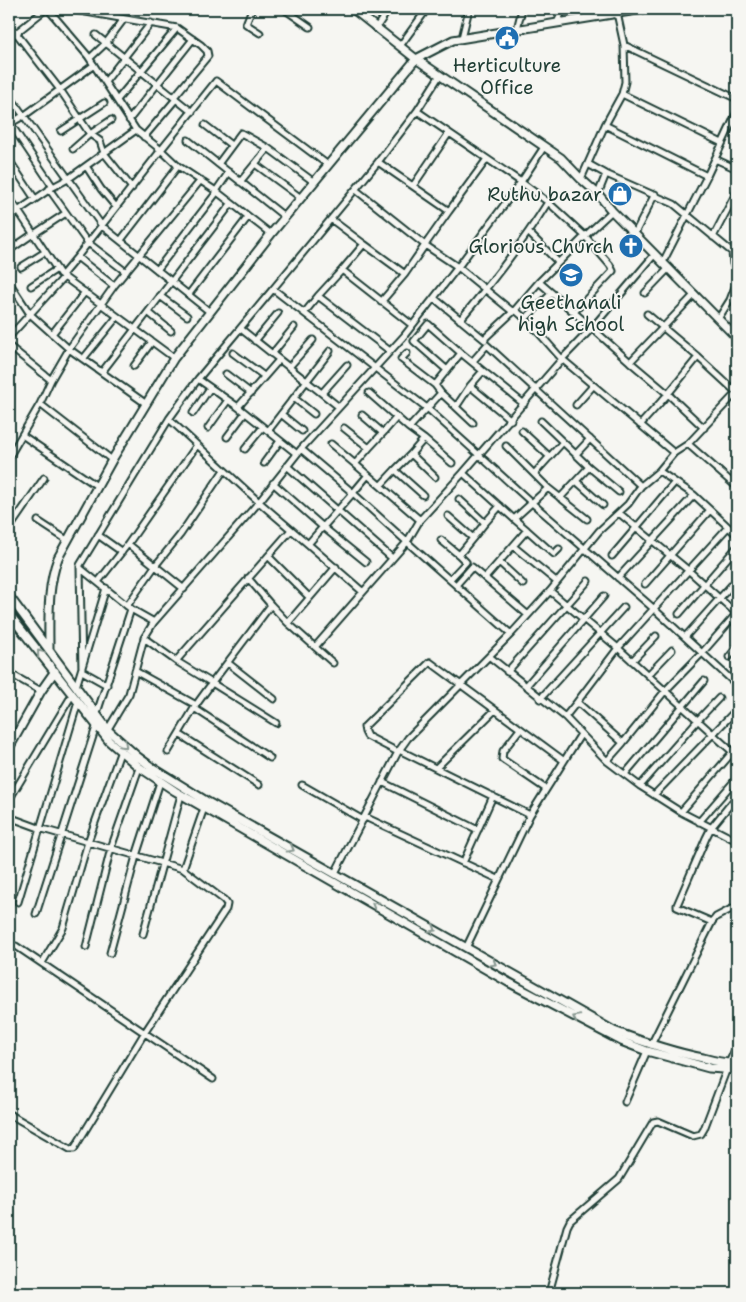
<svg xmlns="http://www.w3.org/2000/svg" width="746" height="1302" font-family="'Shantell Sans',sans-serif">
	<rect width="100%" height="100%" fill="#f6f6f2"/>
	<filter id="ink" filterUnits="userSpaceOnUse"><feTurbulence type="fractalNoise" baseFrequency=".02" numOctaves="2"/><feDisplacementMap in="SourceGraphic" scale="10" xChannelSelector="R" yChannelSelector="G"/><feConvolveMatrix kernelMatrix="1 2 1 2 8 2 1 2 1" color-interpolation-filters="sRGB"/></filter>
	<g filter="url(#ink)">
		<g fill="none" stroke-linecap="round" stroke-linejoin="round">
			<defs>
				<path id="street" d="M48,9l40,47 48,74 25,20 -84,107
					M69,9l108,19 24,17 6,6 1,5 -34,41
					M252,9l-6,15 14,9
					M284,9l26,18
					M557,23l6,-14
					M376,28l13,-19
					M517,29l5,-20
					M9,30l9,2
					M16,33l30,-24
					M96,35l96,77
					M9,38l7,-5 45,58 29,43 10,7 4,12 32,-23
					M462,38l7,-29
					M624,45l113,54
					M400,46l27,-37
					M90,58l16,-15 18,-24
					M105,82l46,-59
					M622,94l100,49
					M9,95l93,131 108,86
					M117,100l60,-72
					M417,111l-39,51 71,49 38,-52
					M129,120l64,-81
					M10,123l43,64
					M9,124l16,-9 69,-50
					M205,125l26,20
					M605,125l102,51
					M61,131l43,-28
					M144,137l32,-38
					M188,140l97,77
					M73,149l17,-15 21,-14
					M715,159l22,10
					M9,160l26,39
					M218,164l23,-31 27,15 46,34
					M255,164l46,34
					M588,164l18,10 68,30 58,48 1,12 4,3
					M86,166l15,23 15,18
					M581,179l24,-54 17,-31 3,-12 -1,-37 -7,-32
					M240,182l28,-34
					M413,186l36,-53
					M49,189l38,53 39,30
					M356,190l69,55 -20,29
					M216,191l13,-19
					M598,194l8,-20
					M9,197l51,77 114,84
					M449,211l-24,34 33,22 55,45
					M9,217l44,-30 15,-8 36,-26 28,35
					M332,220l32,24 -22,26 70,55
					M529,233l29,29
					M635,233l20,-39
					M34,234l32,-21
					M271,234l-55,-43 -38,-25 -17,-16 55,-69 112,84
					M713,237l24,-46
					M121,240l57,-74
					M364,244l41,30 -24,28
					M11,249l22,-15
					M655,254l-63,74 38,34 65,-68
					M663,262l44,-86 30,-64
					M21,267l24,-15
					M157,270l60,-78
					M62,275l15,-18 37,29
					M64,277l-34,37 39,35 45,-63 87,-106
					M9,282l21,32 -21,23
					M31,286l26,-17
					M273,289l105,-127
					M645,293l24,-25
					M189,294l59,-77
					M160,296l27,20
					M318,296l24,-26
					M434,298l51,42
					M515,310l24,-28 46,-46 -37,-34 -27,-20 23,-35
					M575,311l38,-40 -3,-6 -25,-29 27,-25
					M148,312l23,19
					M305,312l13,-16 72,55
					M647,314l51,43 39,36
					M526,318l26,-25
					M718,319l12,-19 7,-18
					M460,320c32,-38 62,-76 88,-118
					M241,329l98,78
					M52,334l33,-42
					M484,339l31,-29c16,12 32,33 47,49l30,-31 -53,-46
					M255,341l23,-28
					M9,346l42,34
					M233,353l31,23
					M407,353l-6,6 34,26
					M461,353l22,18 -13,15 -14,21 -15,-14 -6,-8z
					M272,354l22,-27
					M698,357l-30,37 36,34
					M83,359l34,-42
					M472,362l15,-17 154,141
					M630,362l38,32 -28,31
					M134,366l17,-23
					M289,367l24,-27
					M447,370l-33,-29 14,-17 33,29
					M483,371l41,33
					M102,372l129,-168
					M226,374l25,19
					M198,379l40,28 59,47
					M470,386l41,34
					M322,393l25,-28
					M369,393l40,35
					M294,398l20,16
					M40,404l11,-24 18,-31 76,54
					M576,405l17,-19
					M238,407l41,-47
					M456,407l17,16
					M193,413l17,-25
					M281,414l21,17
					M362,415l21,18 14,-16
					M169,419l90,83 49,42
					M541,421l48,46 30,25
					M208,428l20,-28
					M344,428l25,20 14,-15
					M268,431l62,-80
					M522,431l28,26
					M22,435l75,51
					M227,437l18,-24
					M424,439l-15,-11 32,-35
					M331,444l24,20 14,-16
					M688,444l49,43
					M506,446l42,42 39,31
					M245,449l18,-22
					M411,454l13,-15 28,24
					M576,454l14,-15
					M9,457l31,-53 72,56
					M264,463l16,-22
					M355,464l65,56
					M287,466l105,92
					M395,470l16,-16 24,23
					M659,471l35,24 43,40
					M534,474l29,-32
					M368,475l-15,18 -52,-44 103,-113 54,-69 63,-85 -104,-71 23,-36
					M576,481l27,24
					M273,483l50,44 30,-34 54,49 13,-22 43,-47
					M381,485l14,-15 28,25
					M560,498l29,-31
					M459,499l26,24 15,-17
					M619,513l69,57 49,44
					M448,516l25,22 12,-15
					M514,519l-51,-46 99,-114 112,94
					M38,521l29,19
					M728,527l-110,121 -41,54 46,41 42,-52 37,-38 35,-40
					M9,529l35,-51
					M527,530l-13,-11 34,-31
					M98,535l24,17
					M441,540l18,15 14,-17
					M128,544l56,45
					M513,546l14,-16 27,24 5,-5
					M268,556l41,41
					M612,556l63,-74
					M366,562l-43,-35 -15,17 55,48 44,-50 104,92
					M499,562l14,-16 44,36
					M80,568l2,103 25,14
					M618,578l76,-83
					M450,579l16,-17 -7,-7
					M98,582l30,-38 69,-99
					M523,584l-24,-22 -14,16 43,37
					M645,584l65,-74
					M456,585l16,-18 13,11
					M550,591l68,57 119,108
					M271,605l17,18 48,-56
					M127,606l28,-40 25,-31 44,-65
					M679,614l58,-67
					M154,622l105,-120 42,-53
					M288,623l45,40
					M685,637l52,-58
					M144,638l32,23 36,22 59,-78 -23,-27
					M315,647l48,-55
					M490,657l75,60 42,44 33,25 41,26 56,29
					M729,657l8,-10
					M176,661l115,-131
					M632,661l24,-25
					M228,663l46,36
					M135,671l61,34 16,-22 64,40
					M507,672l81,-91
					M9,673l32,18
					M648,675l24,-25
					M526,686l78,-90
					M76,687l30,-99
					M540,699l84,-92
					M194,708l76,50
					M96,716l35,-107
					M565,717l12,-15
					M108,729l21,-35 15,-56 10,-16 -23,-13 -51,-41v-3l89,-146 29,-40 75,-90 154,119 105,95 121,105 84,77
					M520,729l-17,22 -1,8 44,30
					M179,734l80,51
					M399,750l131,65
					M168,752l28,-47
					M398,752l-31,-16 -2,-4 -1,-5 66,-65 133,98
					M607,761l16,-18
					M436,768l59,-58
					M625,774l79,-93
					M382,782l96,48
					M302,785l61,35
					M640,786l58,-66 21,-22
					M654,795l83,-86
					M737,796l-26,32 -5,10 -29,67v2l35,15 4,-5 21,-11
					M9,800l63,-105
					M681,812l56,-65
					M9,817l30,11 144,41 41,31 3,4 -1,5 -81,123 -71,117h-4l-61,-35
					M365,817l133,62
					M699,822l38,-44
					M463,863l30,-67
					M183,869l21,-61
					M335,873l63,-121 10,-14 103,-104 39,-43 49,-60 29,-27 13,-18 18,-15 15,-18 14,-9 49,-52
					M18,902l60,-200
					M36,914l60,-187
					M143,934l38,-139
					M16,946l197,133
					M86,947l25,-99 28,-80
					M466,948l64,-133 51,-81
					M110,953l26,-97 24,-74
					M42,963l21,-35 25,-86 32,-89
					M651,1045l61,-123
					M625,1102l22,-51
					M549,1293l18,-66 3,-6 49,-42 34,-57 5,-1 35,15 8,-2 3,-5 25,-66 8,-18"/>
				<path id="secondary" d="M353,9l63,50 145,99 20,21 17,15 14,17 125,127
					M9,596l100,135 29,26 15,11 53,33 408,230c29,11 58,21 89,27 11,3 23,6 34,5
					M9,614l100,127 30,26 36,24 333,191 113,59 26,10 62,17 28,2
					M49,649c0,-30 -2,-62 9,-91l54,-98 62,-102 97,-124 145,-175 37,-19 190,-31
					M9,748l32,-57 14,-20"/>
			</defs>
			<use href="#street" stroke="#1f3d34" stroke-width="9"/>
			<use href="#secondary" stroke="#1f3d34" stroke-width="11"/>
			<use href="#street" stroke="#f6f6f2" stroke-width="5"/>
			<use href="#secondary" stroke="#f6f6f2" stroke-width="7"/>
		</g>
		<defs><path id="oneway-chevron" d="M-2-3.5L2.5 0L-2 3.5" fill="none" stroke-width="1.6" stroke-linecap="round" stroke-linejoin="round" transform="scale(1.25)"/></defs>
		<g stroke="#8a9a93">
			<use href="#oneway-chevron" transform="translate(40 653) rotate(-129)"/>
			<use href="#oneway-chevron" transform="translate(124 745) rotate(43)"/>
			<use href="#oneway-chevron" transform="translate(291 849) rotate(29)"/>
			<use href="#oneway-chevron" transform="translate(375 905) rotate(-150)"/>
			<use href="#oneway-chevron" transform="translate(433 929) rotate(31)"/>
			<use href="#oneway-chevron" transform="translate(493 963) rotate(29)"/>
			<use href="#oneway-chevron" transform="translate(576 1018) rotate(-152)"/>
		</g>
	</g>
	<defs>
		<symbol id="civic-disc" viewBox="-11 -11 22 22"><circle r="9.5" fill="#1f6fb2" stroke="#f6f6f2"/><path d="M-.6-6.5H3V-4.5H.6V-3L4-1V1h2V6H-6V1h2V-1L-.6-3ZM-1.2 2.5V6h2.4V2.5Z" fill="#fff"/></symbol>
		<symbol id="shop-disc" viewBox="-11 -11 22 22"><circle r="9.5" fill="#1f6fb2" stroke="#f6f6f2"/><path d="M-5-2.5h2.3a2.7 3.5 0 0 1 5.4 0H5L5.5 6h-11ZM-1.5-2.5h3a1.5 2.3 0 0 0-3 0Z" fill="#fff"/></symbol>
		<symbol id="church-disc" viewBox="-11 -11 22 22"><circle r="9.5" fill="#1f6fb2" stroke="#f6f6f2"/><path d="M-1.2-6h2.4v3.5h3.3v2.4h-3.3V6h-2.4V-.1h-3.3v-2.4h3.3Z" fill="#fff"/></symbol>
		<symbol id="school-disc" viewBox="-11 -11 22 22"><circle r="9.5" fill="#1f6fb2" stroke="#f6f6f2"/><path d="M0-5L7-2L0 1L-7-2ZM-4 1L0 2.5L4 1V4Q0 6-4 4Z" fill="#fff"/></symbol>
	</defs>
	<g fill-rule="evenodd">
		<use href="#civic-disc" x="493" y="24" width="28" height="28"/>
		<use href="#shop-disc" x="606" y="180" width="28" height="28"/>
		<use href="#church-disc" x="617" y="232" width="28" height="28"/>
		<use href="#school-disc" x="557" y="261" width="28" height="28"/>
	</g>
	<g text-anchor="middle" stroke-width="4" stroke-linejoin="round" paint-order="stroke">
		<g font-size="19" fill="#1f3d34" stroke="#f6f6f2">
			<text x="507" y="72">Herticulture<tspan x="507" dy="22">Office</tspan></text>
			<text x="602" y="201" text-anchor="end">Ruthu bazar</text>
			<text x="614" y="253" text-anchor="end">Glorious Church</text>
			<text x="571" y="309">Geethanali<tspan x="571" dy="22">high School</tspan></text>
		</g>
	</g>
	<rect width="746" height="1302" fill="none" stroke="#f6f6f2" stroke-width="30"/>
	<rect x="15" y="15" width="716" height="1272" fill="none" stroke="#1f3d34" stroke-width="2" filter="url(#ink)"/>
</svg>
